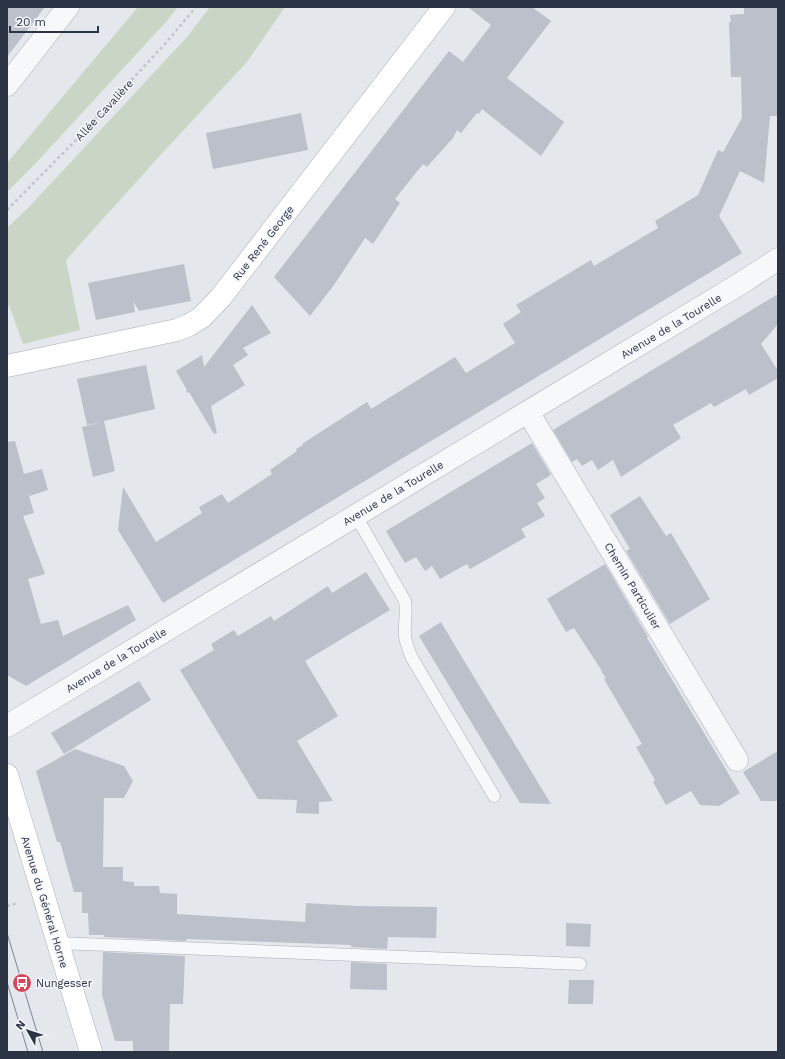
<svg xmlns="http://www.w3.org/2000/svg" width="785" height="1059" font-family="'Work Sans',sans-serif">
	<rect width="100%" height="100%" fill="#e4e7ec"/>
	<path fill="#c9d6c5" d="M138,7h40l-13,16 -130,141 -28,28v-29z
		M210,7h75l-38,55 -82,88 -99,110 14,70 -57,14 -14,-39h-2v-77l22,-21 158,-170z"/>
	<path fill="#bbc0ca" d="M7,7h38l-38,50z
		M468,7h64l19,14 -44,57 57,44 -23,34 -59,-47 -3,5 -2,-1 -16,20 -4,-3 -4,8 -26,29 -4,-3 -28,35 5,4 -27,41 -8,-6 -31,47 -24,31 -36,-39 175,-226 14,11 28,-37z
		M744,7h34v109h-8l-6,67 -24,-12 -21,45 23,37 -579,350 -45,-73 5,-43 33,55 46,-29 -3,-6 23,-13 6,9 44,-29 -2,-4 27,-19 -1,-2 7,-4 -1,-1 65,-42 4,7 84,-52 11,16 49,-30 -12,-19 18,-12 -5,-7 75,-45 3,6 64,-38 -3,-7 43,-26 20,-45 5,2 19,-34 -1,-41h-10l-2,-55h2l-1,-7 14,-1z
		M301,113l7,37 -95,19 -7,-36z
		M184,264l7,37 -52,10 -6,-10 2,11 -39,8 -8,-37z
		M778,294v30l-17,20 17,27v7l-29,17 -3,-6 -32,18 -3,-4 -38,22 8,13 -60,39 -8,-17 -15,10 -6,-10 -10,6 -5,-7 -5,3 -19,-32z
		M252,305l19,28 -28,15 5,7 -15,10 12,20 -34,21 6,27 -3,1 -25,-42 -2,1 -1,-2 1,-1 -11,-19 26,-16 2,12z
		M146,365l9,44 -51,12 11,50 -22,6 -11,-50 16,-4 -11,2 -10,-46z
		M15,441l9,33 18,-5 6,21 -19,6 5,17 -11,3 22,58 -17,5 13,45 17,-4 5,16 65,-31 8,15 -110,66 -19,-11v-233z
		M532,443l19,32 -15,9 9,14 -8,5 8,13 -24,13 5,8 -56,32 -3,-5 -27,15 -8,-13 -7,5 -9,-14 -11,6 -19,-32z
		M640,496l26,40 5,-3 39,66 -40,25 -44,-73 4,-2 -20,-34z
		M605,564l43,73 -1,1 93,155 -21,13 -19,-1 -9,-14 -25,14 -13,-23 2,-2 -19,-33 6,-3 -38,-65 2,-1 -5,-7h1l-28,-43 -8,4 -19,-33z
		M366,572l24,38 -85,51 33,55 -41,25 36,60 -14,1v12l-23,-1 1,-13 -39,-1 -78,-129 34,-20 -3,-6 23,-14 4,6 33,-20 3,5 54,-35 4,7z
		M441,622l19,32 91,150 -31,-1 -101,-167z
		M139,681l12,19 -87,54 -13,-21z
		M75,749l49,17 9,15 -9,17h-20l-1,69h20v14l11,1v4h25l1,7 17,1v20l128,8 1,-19 51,3 80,1 -1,31 -48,-1 -1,12 -36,-2v-2l-165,-6v2l-82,-4v-2h-15l-1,-22h-6v-21h-8l-14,-50h-3l-21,-71z
		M778,751v50h-17l-18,-29z
		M566,923l25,1 -1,23 -24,-1z
		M103,952l82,4 -2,48h-13l-1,48h-36v-11h-18l-13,-46z
		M351,962l36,2v26l-37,-1z
		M569,980h25l-1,24h-25z"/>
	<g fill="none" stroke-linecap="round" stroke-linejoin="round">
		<defs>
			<path id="lane" d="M356,516l49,85c2,12 -1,23 0,35 1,8 4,15 7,22l82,138
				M58,943l522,21"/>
			<path id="street" d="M7,85l61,-78
				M528,412l209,348
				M7,726l736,-444 35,-23"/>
			<path id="secondary" d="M7,366l170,-36 12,-5 13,-8 19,-20 223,-290
				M7,775l84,277"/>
		</defs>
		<use href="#lane" stroke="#a9aeb7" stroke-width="13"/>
		<use href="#street" stroke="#a9aeb7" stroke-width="23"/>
		<use href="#secondary" stroke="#a9aeb7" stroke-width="23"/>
		<path stroke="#c2c5cb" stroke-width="2.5" stroke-dasharray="3 3" stroke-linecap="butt" d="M7,210l69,-70 88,-95 32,-38
			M7,906l11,-3"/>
		<use href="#lane" stroke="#f7f8fa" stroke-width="12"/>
		<use href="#street" stroke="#f7f8fa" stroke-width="22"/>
		<use href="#secondary" stroke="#fff" stroke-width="22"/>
		<path stroke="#7d8696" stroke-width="1" d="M7,933l36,119
			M7,982l21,70"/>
	</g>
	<defs>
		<symbol id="bus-disc" viewBox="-11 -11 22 22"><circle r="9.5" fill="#d1495b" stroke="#f4f6f9"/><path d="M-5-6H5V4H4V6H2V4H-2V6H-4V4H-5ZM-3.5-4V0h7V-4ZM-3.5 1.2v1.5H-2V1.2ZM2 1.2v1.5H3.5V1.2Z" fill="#fff"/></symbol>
	</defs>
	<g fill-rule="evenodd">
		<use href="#bus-disc" x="11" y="972" width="22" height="22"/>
	</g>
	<g text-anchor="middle" stroke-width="3" stroke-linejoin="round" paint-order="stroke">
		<g font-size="11" fill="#2b3445" stroke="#f4f6f9">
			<text transform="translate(104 110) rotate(-47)" y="4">Allée Cavalière</text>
			<text transform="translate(263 243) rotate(-52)" y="4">Rue René George</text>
			<text transform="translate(671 326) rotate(-31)" y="4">Avenue de la Tourelle</text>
			<text transform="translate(393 493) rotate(-31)" y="4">Avenue de la Tourelle</text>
			<text transform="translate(633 586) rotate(59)" y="4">Chemin Particulier</text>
			<text transform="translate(116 660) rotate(-31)" y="4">Avenue de la Tourelle</text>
			<text transform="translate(45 902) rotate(73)" y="4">Avenue du Général Horne</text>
		</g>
		<g font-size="11" fill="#2b3445" stroke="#f4f6f9" text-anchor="start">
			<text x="36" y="987">Nungesser</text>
		</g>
	</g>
	<rect width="785" height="1059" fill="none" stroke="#2b3445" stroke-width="16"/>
	<g transform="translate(28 1031) rotate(309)" stroke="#f4f6f9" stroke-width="3" paint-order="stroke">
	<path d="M0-3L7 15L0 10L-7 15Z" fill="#2b3445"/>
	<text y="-6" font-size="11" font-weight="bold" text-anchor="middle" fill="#2b3445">N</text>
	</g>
	<path d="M10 26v6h88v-6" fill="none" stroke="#2b3445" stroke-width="2"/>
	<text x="16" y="26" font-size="12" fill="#2b3445" stroke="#f4f6f9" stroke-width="3" paint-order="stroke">20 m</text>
</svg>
